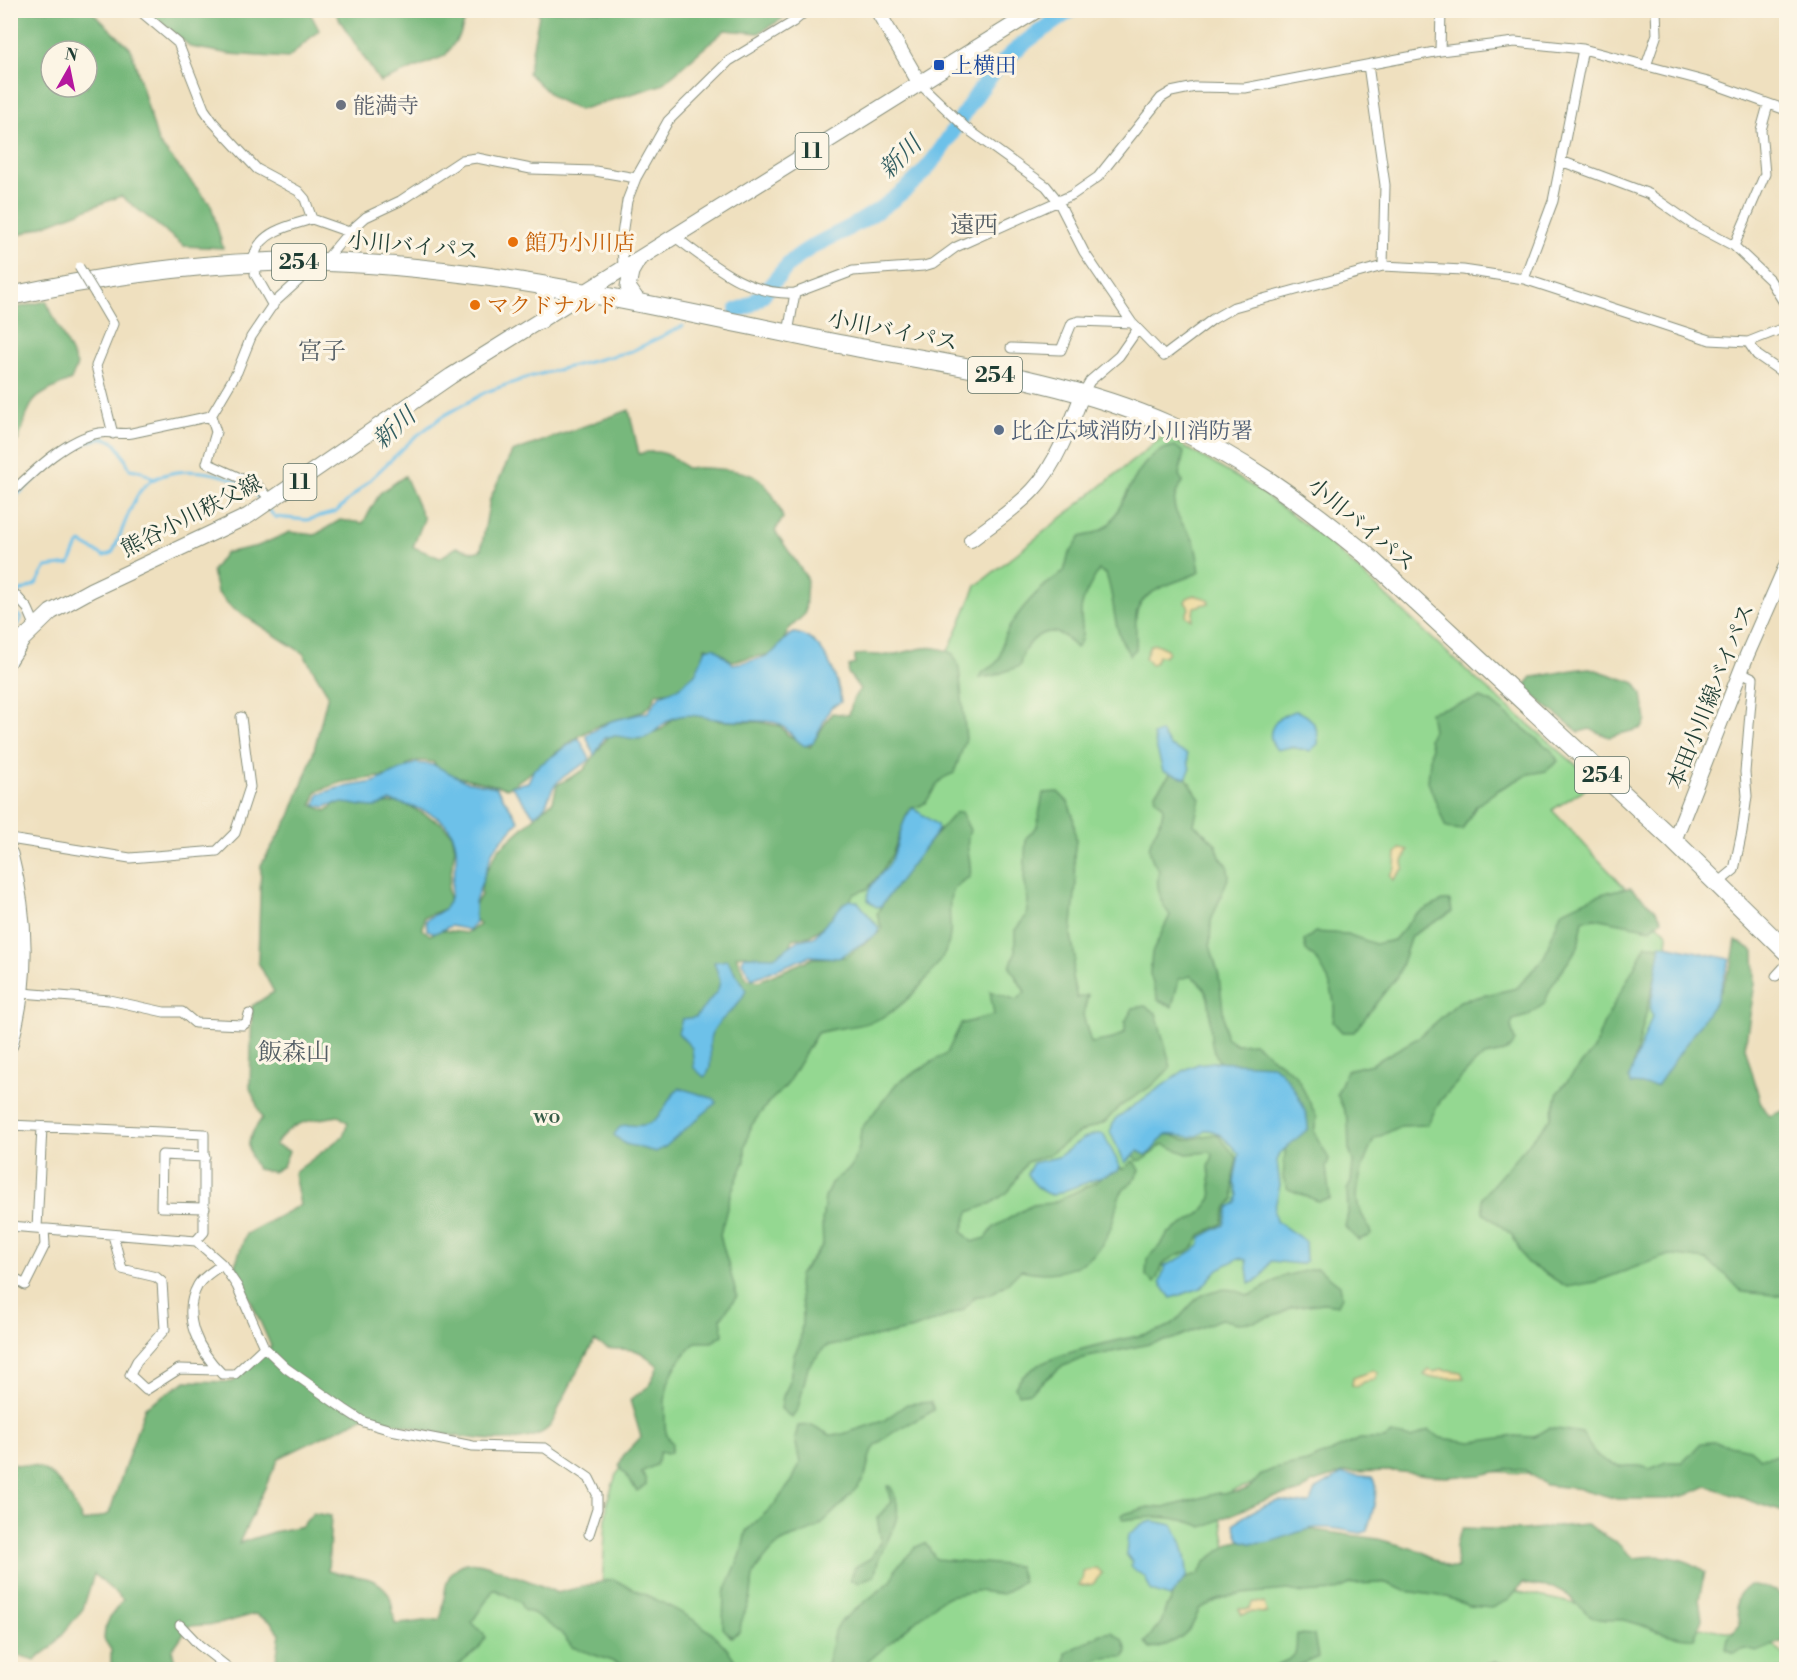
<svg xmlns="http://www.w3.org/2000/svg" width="1797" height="1680" font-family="'Libre Bodoni','Noto Serif JP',serif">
	<rect width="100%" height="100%" fill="#fcf5e5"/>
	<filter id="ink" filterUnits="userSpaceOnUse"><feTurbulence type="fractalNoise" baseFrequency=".0167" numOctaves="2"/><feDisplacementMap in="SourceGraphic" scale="12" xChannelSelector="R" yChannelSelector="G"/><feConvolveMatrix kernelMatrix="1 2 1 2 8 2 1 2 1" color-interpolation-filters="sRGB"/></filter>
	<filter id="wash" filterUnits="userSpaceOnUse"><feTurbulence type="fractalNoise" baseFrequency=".008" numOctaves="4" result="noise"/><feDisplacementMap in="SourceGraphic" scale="24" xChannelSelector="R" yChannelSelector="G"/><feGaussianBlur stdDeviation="1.35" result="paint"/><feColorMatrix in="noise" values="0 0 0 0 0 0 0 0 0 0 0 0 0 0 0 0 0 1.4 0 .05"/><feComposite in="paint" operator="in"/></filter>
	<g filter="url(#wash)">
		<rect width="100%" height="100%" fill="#efe0bf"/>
		<path fill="#94d891" stroke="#5a8a62" stroke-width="1.5" d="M1165,435l90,53 72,53 151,140 118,101 -44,28 116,124 -1,12 119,329v209l-470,-20 -85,27 -10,26 6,36 54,-12 374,80 111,16 20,21v11l-1353,1 59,-86 108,36 7,-118 9,-27 28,-39 70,-203 31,-107 231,-540z"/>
		<path fill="#77b87b" stroke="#4b7a58" stroke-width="1.5" fill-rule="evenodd" d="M11,10l80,1 40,38 27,93 53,63 12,43 -39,-2 -63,-50 -110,42v40zM51,51h36v36h-36z
			M337,10h131v1l-8,24 -15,21 -65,26 -43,-66z
			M148,11h161l10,19 -31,28 -58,-4 -39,-7z
			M537,11h258l-36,22 -34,-3 -64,55 -82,25 -25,-12 -26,-25 11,-58z
			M46,301l31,64 -6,15c-43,20 -38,16 -53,61l-7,2v-134z
			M629,410l10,44c20,-6 32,0 47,14 14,-1 62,1 73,11 11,9 20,25 24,39l-8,13 32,47 -2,36 -16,15 -12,24 -45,8 -17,-12 -10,-2 -1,19 -27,25 -21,2c-6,26 -35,22 -56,32 -35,15 -60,45 -93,63l-65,-15 -9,-11c-15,-2 -24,-3 -32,12l-58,8 -26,9 -5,14 14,6 9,-7 21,-3 14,5 31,-4 40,21 11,11 3,14 -7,42 2,17 -26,10 -1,13 7,5 11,-5 25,3 14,-8 -10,-12 11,-18 1,-16 16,-29 55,-49 4,-16 27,-15 28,-39 27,7 23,-9 10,-10 14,-6 17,-1 16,9 40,1 21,4 8,9 22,12 22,-34 17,2 4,-16 7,-10 -12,-16 1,-7 6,-2v-9c11,-2 22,1 33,0 27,-2 39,-15 65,-1l6,14 7,71 -12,34c-4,2 -10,4 -13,7 -12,11 -9,27 -32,28l-17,47 -12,19 -13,15 -13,5 -16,21 -28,21 -17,3 -6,15 -20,7 -22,-6 -9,1 11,23 12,2 54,-23 33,-1 36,-27 -5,-16c19,-38 50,-69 78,-101l6,-1 9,18c-7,17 3,31 0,47 -36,16 -11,46 -24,73 -10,21 -38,52 -58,64 -21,14 -47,12 -71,19l-31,53 -18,17 -17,23 -6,20v15l-14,32 -11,42 17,61 -16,22 2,17 -11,7h-16c-24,23 -33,43 -31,76 0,11 0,17 7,25l-1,9 -4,2 -7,-2 -4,13 -15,7 5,7v6l-9,6 -18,-25 4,-10 18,-19 -11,-37 19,-14 9,-20c-7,-6 -16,-15 -25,-16 -15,-2 -26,2 -38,-9 -13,19 -22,40 -33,60 -4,8 -7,19 -12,25 -27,32 -146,1 -182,-11l-89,43 -40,85 34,-11 29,-6 11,-13 18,3 -3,55c20,6 50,2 61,24 4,8 4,21 6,29 16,0 29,-5 45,-4 5,-13 3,-29 8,-41 16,-31 48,-10 70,-2 14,5 26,9 39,16l56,-14c44,23 100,40 124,85l-10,5h-93l-62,-22 -11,-14 -28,-20 -10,-3 -3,-8 -26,-13 -22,33 14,15 -7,11 -25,21h-179l5,-35 -9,-12 -16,-8 -36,10 -30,2 -17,24 3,13 6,5 14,-8 7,2 4,7h-95v-19l-7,-11 1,-10 5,-12 13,-17 -29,-26 -11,35 -32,39 -16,12 -24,-7 -1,-189c8,1 17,1 24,2 25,6 39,35 49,56l26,-8 36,-107 41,-26 47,1 38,-36 -36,-81 11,-31 54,-29 -6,-32 49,-37 5,-13 -9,-7c-28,4 -48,4 -64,29l14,6 -6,15 -10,6 -16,-3c-14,-24 -9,-30 5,-51l-12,-30 2,-82 22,-14 -16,-30 3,-97 29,-49 22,-58 16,-64 -25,-41 -71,-45 -15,-16 -5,-21 13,-18 33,-7 32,-14 25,3 25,-15 23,3 17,-30 25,-17 19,43 -11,28 27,11 17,-11 17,5 7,-2 9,-51 22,-47z
			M1175,446l9,6 -5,23 4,7c-19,24 -3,37 9,56 5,8 6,24 8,34 -19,10 -56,15 -63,39 -3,11 0,26 -1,38l-6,6c-20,-29 -13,-50 -24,-81l-7,-4c-7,12 -16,26 -18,40 -1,14 6,26 -5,38 -4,-4 -9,-10 -14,-13 -21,-11 -41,13 -42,31l-27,10 -14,2c5,-10 10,-8 17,-15 7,-7 5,-19 8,-26 13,-26 36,-51 60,-65l4,-16 12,-19c10,-2 23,-6 30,-14 19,-26 28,-72 65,-77z
			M1590,668l45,15 7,11 4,27 -4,7 -33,9 -19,-8 -11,3 -56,-44 9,-11c20,-2 38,-8 58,-9z
			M1481,698l11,5 60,48 6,10 -12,10 -17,3 -31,16 -22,16 -14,24 -16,-2 -18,-46 3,-35 -2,-9 4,-8 -3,-18z
			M1172,772l12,1c5,10 11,17 16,26l-6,25 22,20 4,13 7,7 2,12 -18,45 -1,24 9,31 7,61 10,7 18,-1 42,32 21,42 -3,15 15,27 -3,8 4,32 -12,2 -30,-12 -5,-11 3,-36c-24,-28 -57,-56 -72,-91 -10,-25 7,-56 -23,-75l-12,3 -7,28 -14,-7 -8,-26 2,-21 18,-38c-10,-12 -15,-30 -11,-45 -24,-30 5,-37 4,-64l-7,-7 -1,-6z
			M1058,792l10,10 5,14 3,24 -2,16 2,28 -5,51 4,23 -3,19 5,21 11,-3 -5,20 8,28 22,-4 12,-7v-10l8,-14 12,-2 11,7 15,54 -18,18 -34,22 -14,15 -26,11 -31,22 -21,7 -18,29 -17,12 -23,9 -7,19 10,11 14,-4 8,-11 38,-22 20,-2 44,-21 15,-14h13l9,-7 7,9c-4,12 -15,15 -20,25 -4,9 -5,22 -9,32 -15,40 -51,52 -90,43l-13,13 -17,11 -17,3 -11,13 -49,19 -89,18 -17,20 -10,42 -6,9 -11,-9 2,-13 6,-12 5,-29 6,-12 3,-32 -5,-25 1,-11 24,-30 -1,-23 3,-24 6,-15 20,-16 8,-19 2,-19 36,-46 50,-30 14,-29 33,-9 -4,-24 27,9 8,-8 -15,-25 5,-14v-23l11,-14 2,-15 -4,-23 2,-40 11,-11 6,-34z
			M1631,888l23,20 8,11 -11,10 -56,-11 -12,2 -5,27 -27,40 -7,17 -17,12 -14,4 -2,6 4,15 -3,6 -8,5 -19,4 -9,6 -35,38 -14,25 -26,1 -27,13c-8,18 -20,46 -16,66 2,10 12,20 13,30l-13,5 -13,-13 3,-14 -1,-23 4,-8 2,-21 -4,-12 -1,-29 -11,-26 10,-24 25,-6 46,-26 42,-37 57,-13 27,-31 17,-45c22,-11 44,-22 70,-24z
			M1442,901h8l2,11 -41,24 -13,39 -44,57h-12l-9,-10c5,-25 -7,-57 -27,-72l-2,-9 11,-9 32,2 28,10 19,-4 21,-25z
			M1736,940l18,11 1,32 -10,64 15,54 9,15 17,-6v186l-44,-4 -15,-16 -21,-16 -37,-5 -74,27 -28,5 -41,-25 -14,-27 -29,-23 -1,-15 69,-79 7,-26 36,-43 9,-24 43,-80 21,1 -14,39 -22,90 41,-21 49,-64 11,-27z
			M1168,1133c22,13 28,2 49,1l20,24 -4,19 1,22 -7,8 -5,17 -22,11c-8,24 -25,15 -37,30 -4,6 -4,12 -9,18l-8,-7 1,-17 15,-16 5,-9 33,-20 12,-16 -3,-31 4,-12 -4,-3 -22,2 -24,-10 -18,15 -8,2 -5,-9z
			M1317,1268l23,17 2,12 -4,8 -14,-2 -32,4 -12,7 -26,8 -17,1 -16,-4 -48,20 -89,19 -23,9 -31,25 -11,2 -4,-7c20,-38 109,-44 148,-58 20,-7 26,-31 47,-37 15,-5 25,-3 39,4l35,-20z
			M931,1402l3,8c-20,13 -42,19 -58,36 -9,9 -7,20 -11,30 -5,11 -33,38 -44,48 -11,10 -28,11 -41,19 -8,6 -16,16 -22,24 -9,11 -4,23 -9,35 -5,11 -8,18 -10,30l-8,5 -8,-9 1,-34 17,-40 5,-23 27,-25 19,-25 8,-18 -5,-24 3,-13 14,-1 18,10 13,-1 40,-13 24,-17z
			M1549,1428l33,5c9,16 18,32 39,33 14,0 15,-2 29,3l16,-7h17l18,-19 12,-1 37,7 10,9 18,-3 8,4v54l-79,-27 -20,9 -19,4h-51l-35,-10 -36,-4 -21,-15 -17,-1 -27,6 -36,2 -52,-6 -47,1 -34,11 -11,9 -31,6 -67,29c-27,-12 -51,-11 -80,-7l-2,-5 27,-8 16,1 54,-15 21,-1 10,-4 13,-14 12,-5 33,-7 53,-23h24l8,-5 19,4 18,-8 12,8 31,4 42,-6 20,1z
			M887,1486h3c16,26 3,43 -9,67 -4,7 -4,16 -7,23l-16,6 -8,-2 5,-13 16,-9 10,-18 -4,-22 14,-16z
			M1586,1524l30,18 18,16c25,-4 50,-3 71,14l-6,26 3,21 -7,19c-25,2 -47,-13 -72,-18 -9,-1 -20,1 -28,-2 -16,-7 -21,-22 -36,-28 -9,-5 -23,-2 -36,-7l-14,17 -17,8 -23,-2 -22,-9 -42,-6 -19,-8 -36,1 -15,7 -32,2 -15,-3 -46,4 -20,4 -23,11c-7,26 -24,35 -49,40l-5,-7 16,-19 5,-16 4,-4c4,-20 8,-24 28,-28l8,-14 25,-18 68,-15 79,11 43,12 27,17h10c-3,-16 -5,-25 5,-40l60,2z
			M925,1543l11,16 82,7 5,15 -20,13 -26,-3 -28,5 -11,6 -79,67h-33l8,-36 6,-11 52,-42 4,-12 20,-21z
			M1749,1585l27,6 10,9v40l-29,12 -11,-3 -12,4 -8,-4 2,-11 12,-13c-2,-20 -10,-26 9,-40z
			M1112,1632l11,8 4,11 -2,6c-16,0 -31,0 -40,12h-21l2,-16 35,-19z
			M1297,1634l17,1 4,22 -27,12h-20c7,-8 24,-7 25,-20 1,-5 0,-10 1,-15z
			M1495,1662l16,3 3,4h-70h28z"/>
		<path fill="#eeda9e" stroke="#868c69" stroke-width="1.5" d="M1194,595l14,4 1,4 -15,4 -2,13 -6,-4 3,-8 -4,-6 2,-4z
			M1156,644l11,5 1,3 -4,4h-6l-2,6 -5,3 -6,-7 5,-13z
			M1401,848l7,2 -5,12 1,6 -11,12 -3,-5 5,-7 1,-15z
			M1441,1369l20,3 3,6h-33l-7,-3 5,-5 5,2z
			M1373,1370l5,3 -4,7 -11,2 -6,5 -5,-2 1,-7z
			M1096,1568l6,5 -9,11 -10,2 -4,-1 4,-6v-7z
			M1253,1602l11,1 3,10 -17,-1 -8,3 -3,-6h10z"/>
		<path fill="#6dc1e9" stroke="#467f8e" stroke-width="1.5" d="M794,633c29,3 44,43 47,69l-10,5 -18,36 -8,3c-11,-5 -17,-19 -28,-23 -19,-5 -38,0 -56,-3 -17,-2 -33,-9 -50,-1 -10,5 -17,16 -27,19 -14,4 -25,-6 -40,0l-10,18 -8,-21 25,-14 37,-9 12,-17 18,-7 17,-14 11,-25 8,-2 19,17c11,-2 30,-4 39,-11 9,-8 11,-15 22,-20z
			M1296,711c16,4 23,17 22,33l-8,7 -19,-4 -14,3c-16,-19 1,-35 19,-39z
			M1161,732l9,14 17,8 3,16 -4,8 -23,-7 -10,-36z
			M579,738l11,21c-10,11 -22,10 -35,26 -8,10 -5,22 -21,30l-23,-29 17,-4 6,-13z
			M416,763l18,2 31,16 31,6 23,34 -26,29 -18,52v21l-6,7 -18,-4 -16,7 -8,-3 -1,-10c6,-5 15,-7 19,-12 7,-8 6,-22 8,-32 14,-52 -16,-64 -62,-75 -6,2 -12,6 -18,6 -19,0 -30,-9 -48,0l-10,-2 4,-11 19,-6 36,-6z
			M913,808l24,17 1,5 -57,76 -5,1 -8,-7c-4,-12 17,-28 23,-39 8,-15 9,-42 22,-53z
			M850,900l8,2 21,26 -2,6 -38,24 -29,-2 -58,23 -10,-17 2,-6 30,1 25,-17 15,-3 30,-34z
			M1661,944l69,15 -13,40 -60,87 -27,-2 -1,-6 23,-62 -2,-7z
			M727,960l19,30c-7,20 -30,29 -35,46 -4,12 5,33 -7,41l-10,-9 -2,-20 -14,-15 4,-14 14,-2 22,-27 2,-10 -6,-18z
			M1214,1062l59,3c17,13 36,44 35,64l-28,24 -3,8 3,24 -6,26 2,10 29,20 1,20 -6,3 -29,-3c-8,10 -7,20 -22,22l-3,-23 -7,-2 -21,11 -17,19 -30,10 -11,-15 5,-17c13,-7 24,-11 35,-21l1,-8 23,-12 5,-18 7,-4 2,-8 -4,-13 5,-28c-10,-10 -18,-24 -33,-24 -15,13 -24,3 -41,5l-16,19 -3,1 -8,-4 -13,12 -15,-31 5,-13 70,-49 13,-6z
			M680,1088l35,11 1,4 -51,44 -9,5 -31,-8 -11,-9c10,-19 20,-4 36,-12 15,-8 17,-27 30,-35z
			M1096,1134h7l17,32 -2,5 -65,24c-11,-1 -20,-12 -26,-21l6,-11 25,-6 26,-19z
			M1342,1474l30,3c9,14 -1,39 -5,54l-6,2c-14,-2 -31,-7 -46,-5 -25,3 -52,25 -76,11l-5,-15c10,-9 34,-22 47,-23 11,0 18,5 29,2l5,-13z
			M1153,1521l19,4c10,14 15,34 15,51l-17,21 -19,-6 -6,-14 -14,-10 1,-5 -6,-8 2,-19 14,-11z"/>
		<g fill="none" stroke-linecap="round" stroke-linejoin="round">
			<path stroke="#6dc1e9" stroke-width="3" d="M10,502c17,-16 79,-76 102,-61 9,6 13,19 18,28l11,2 11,7
				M268,509l7,8 32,3 29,-8 78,-74 29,-22 43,-24 43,-15 103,-26 51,-25
				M10,602l9,-10 17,-8 10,-17 24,-3 7,-17 4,-4 23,13 8,-3c10,-19 17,-47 29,-63 21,-28 82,-21 108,-2 4,3 8,9 12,13
				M10,608l11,10 -3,6 -8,3"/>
			<path stroke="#6dc1e9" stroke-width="16" d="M737,310c26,-5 40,-38 60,-53 15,-12 32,-19 48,-27 24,-13 51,-31 71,-50 31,-31 48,-73 77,-107 21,-26 50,-43 78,-63"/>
		</g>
	</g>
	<g filter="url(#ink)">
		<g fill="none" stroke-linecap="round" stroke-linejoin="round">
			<defs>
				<path id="street" d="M139,10l39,33 26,66 9,13 44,47 41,22 7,8 7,20 37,13
					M1440,51l1,-41
					M1368,65l17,120 -2,81
					M1646,66l11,-32 -1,-24
					M920,84l46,44 80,58 12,15 26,51 48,71 32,33 49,-37 21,-12 149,-41 80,4 61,9 186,61 38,2 38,-15
					M1561,161l88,33 43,30 42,22 36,34 16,26
					M675,237c36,26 72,59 120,56l58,-22 71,-5 10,-3 22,-16 116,-52 26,-18 63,-79 10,-6 24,-5 50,1 195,-37 75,-9 68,7 125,33 78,28
					M1734,246l31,-72 -4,-44 7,-25
					M255,254c6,-23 37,-29 57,-35
					M324,262l25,-30 17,-15 34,-16 62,-41 15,-2 54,11 64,2 41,7
					M623,269l-1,-34 5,-34 9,-23 32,-57 61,-60 64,-39 14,-12
					M255,274l18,32
					M1524,279l29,-78 30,-152
					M96,295l17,29 -17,42 17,68
					M788,333l7,-40
					M1748,342l9,13 29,20
					M1011,348l50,2 11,-27 7,-2 53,2
					M1082,395l8,-14 29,-25 18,-26
					M10,494c23,-22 56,-55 89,-61 10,-2 22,2 33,0l79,-17
					M272,501l-14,-15 -51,-23 9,-31 -5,-16 26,-44 14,-35 23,-34 33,-30 4,-11
					M10,589l18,20 7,16
					M10,839l120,19 87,-7 18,-18 15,-46 -9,-70
					M1717,884l17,-14 8,-38 5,-36 -2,-24 8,-94 -12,-6
					M1776,976l10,-11
					M22,993l87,7 55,12h18l13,11 48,2 4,-3 2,-8
					M10,1125l194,9v98l-8,9
					M205,1157l-43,-2 -1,52 44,1
					M10,1226l186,15 26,23 15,22 27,61 22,21 58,41 20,13 27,8 82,16 72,2 44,30 8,16v15l-8,25
					M37,1228l5,-101
					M113,1235l9,34 34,8 6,5 3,47 -28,32 -7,14 16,15 33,-21 38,1
					M222,1264c-7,6 -20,13 -24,21 -18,32 1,66 24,89h13l29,-27
					M10,1276l15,9 20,-40 -1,-16
					M180,1625l19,20 32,25"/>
				<path id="secondary" d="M877,10l43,74
					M971,540c21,-16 44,-31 62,-50 22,-23 38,-66 49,-95
					M1674,841l73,-186 39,-89"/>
				<path id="primary" d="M638,260l-7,12 -3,15 11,16
					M541,321l8,-17 -8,-19
					M10,659l13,-20 28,-27 40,-22 157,-74 203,-140 586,-366
					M10,854c17,65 18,126 0,191"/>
				<path id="highway" d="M10,296c103,-22 212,-37 318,-34 173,6 342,48 511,82 109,21 228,35 330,81 73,33 134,78 195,128l310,288 112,110"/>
			</defs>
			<use href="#street" stroke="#878e7a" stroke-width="11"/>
			<use href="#secondary" stroke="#878e7a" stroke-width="16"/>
			<use href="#primary" stroke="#878e7a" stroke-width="17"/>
			<use href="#highway" stroke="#878e7a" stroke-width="20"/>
			<use href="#street" stroke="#fff" stroke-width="9"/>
			<use href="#secondary" stroke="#fff" stroke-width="14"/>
			<use href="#primary" stroke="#fff" stroke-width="15"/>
			<use href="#highway" stroke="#fff" stroke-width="18"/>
			<defs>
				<path id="street-bridge" d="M79,267l17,28"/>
			</defs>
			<use href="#street-bridge" stroke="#878e7a" stroke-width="11" stroke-linecap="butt"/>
			<use href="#street-bridge" stroke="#fff" stroke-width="9"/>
		</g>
	</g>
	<rect fill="#1a4fb4" stroke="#fcf5e5" stroke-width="2" x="933" y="59" width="12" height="12" rx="3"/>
	<circle fill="#6b7280" stroke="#fcf5e5" stroke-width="2" cx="341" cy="105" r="6"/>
	<g fill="#e8710a" stroke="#fcf5e5" stroke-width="2">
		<circle cx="513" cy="242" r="6"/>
		<circle cx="475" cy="305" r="6"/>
	</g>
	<circle fill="#5c6f8a" stroke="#fcf5e5" stroke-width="2" cx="999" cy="430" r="6"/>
	<g text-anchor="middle" stroke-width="6" stroke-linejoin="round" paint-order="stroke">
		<g fill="#fcf5e5" stroke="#617469" stroke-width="1.5">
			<rect x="795.5" y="133" width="33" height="36" rx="4.5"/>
			<rect x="272" y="244" width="54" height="36" rx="4.5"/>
			<rect x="968" y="357" width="54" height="36" rx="4.5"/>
			<rect x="283.5" y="464" width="33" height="36" rx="4.5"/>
			<rect x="1575" y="757" width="54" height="36" rx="4.5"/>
		</g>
		<g font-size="21" font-weight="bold" fill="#1f3d34">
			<text x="812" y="158">11</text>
			<text x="299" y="269">254</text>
			<text x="995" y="382">254</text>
			<text x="300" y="489">11</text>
			<text x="1602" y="782">254</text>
		</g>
		<g font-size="22" fill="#164399" stroke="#fcf5e5" text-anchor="start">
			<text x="951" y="73">上横田</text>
		</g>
		<g font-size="22" fill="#5b616d" stroke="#fcf5e5" text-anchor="start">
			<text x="353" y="113">能満寺</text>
		</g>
		<g font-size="22" fill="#c56008" stroke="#fcf5e5" text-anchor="start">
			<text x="525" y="250">館乃小川店</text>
			<text x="487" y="313">マクドナルド</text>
		</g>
		<g font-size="22" fill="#1f3d34" stroke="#fcf5e5">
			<text transform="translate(413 245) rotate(5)" y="8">小川バイパス</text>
			<text transform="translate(893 330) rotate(11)" y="8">小川バイパス</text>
			<text transform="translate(191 515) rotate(-27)" y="8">熊谷小川秩父線</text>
			<text transform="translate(1362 524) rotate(40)" y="8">小川バイパス</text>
			<text transform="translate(1710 696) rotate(-68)" y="8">本田小川線バイパス</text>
		</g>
		<g font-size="22" fill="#4e5e75" stroke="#fcf5e5" text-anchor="start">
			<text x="1011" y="438">比企広域消防小川消防署</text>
		</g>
		<g font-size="22" fill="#365c47" stroke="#fcf5e5">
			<text x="547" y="1123">wo</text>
		</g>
		<g font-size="24" font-style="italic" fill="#325e61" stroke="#fcf5e5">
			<text transform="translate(900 157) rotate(-45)" y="8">新川</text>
			<text transform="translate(394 428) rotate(-42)" y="8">新川</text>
		</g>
		<g font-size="24" fill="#545e65" stroke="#fcf5e5">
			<text x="974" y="233">遠西</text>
			<text x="322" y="359">宮子</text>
			<text x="294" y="1060">飯森山</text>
		</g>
	</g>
	<rect width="1797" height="1680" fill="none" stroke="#fcf5e5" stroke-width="36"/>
	<g transform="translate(69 69) rotate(9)"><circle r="28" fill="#fcf5e5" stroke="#a4ab9e" stroke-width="1.5"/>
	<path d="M0-4.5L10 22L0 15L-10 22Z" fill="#b5179e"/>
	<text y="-9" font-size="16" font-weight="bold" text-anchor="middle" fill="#1f3d34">N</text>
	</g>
</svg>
